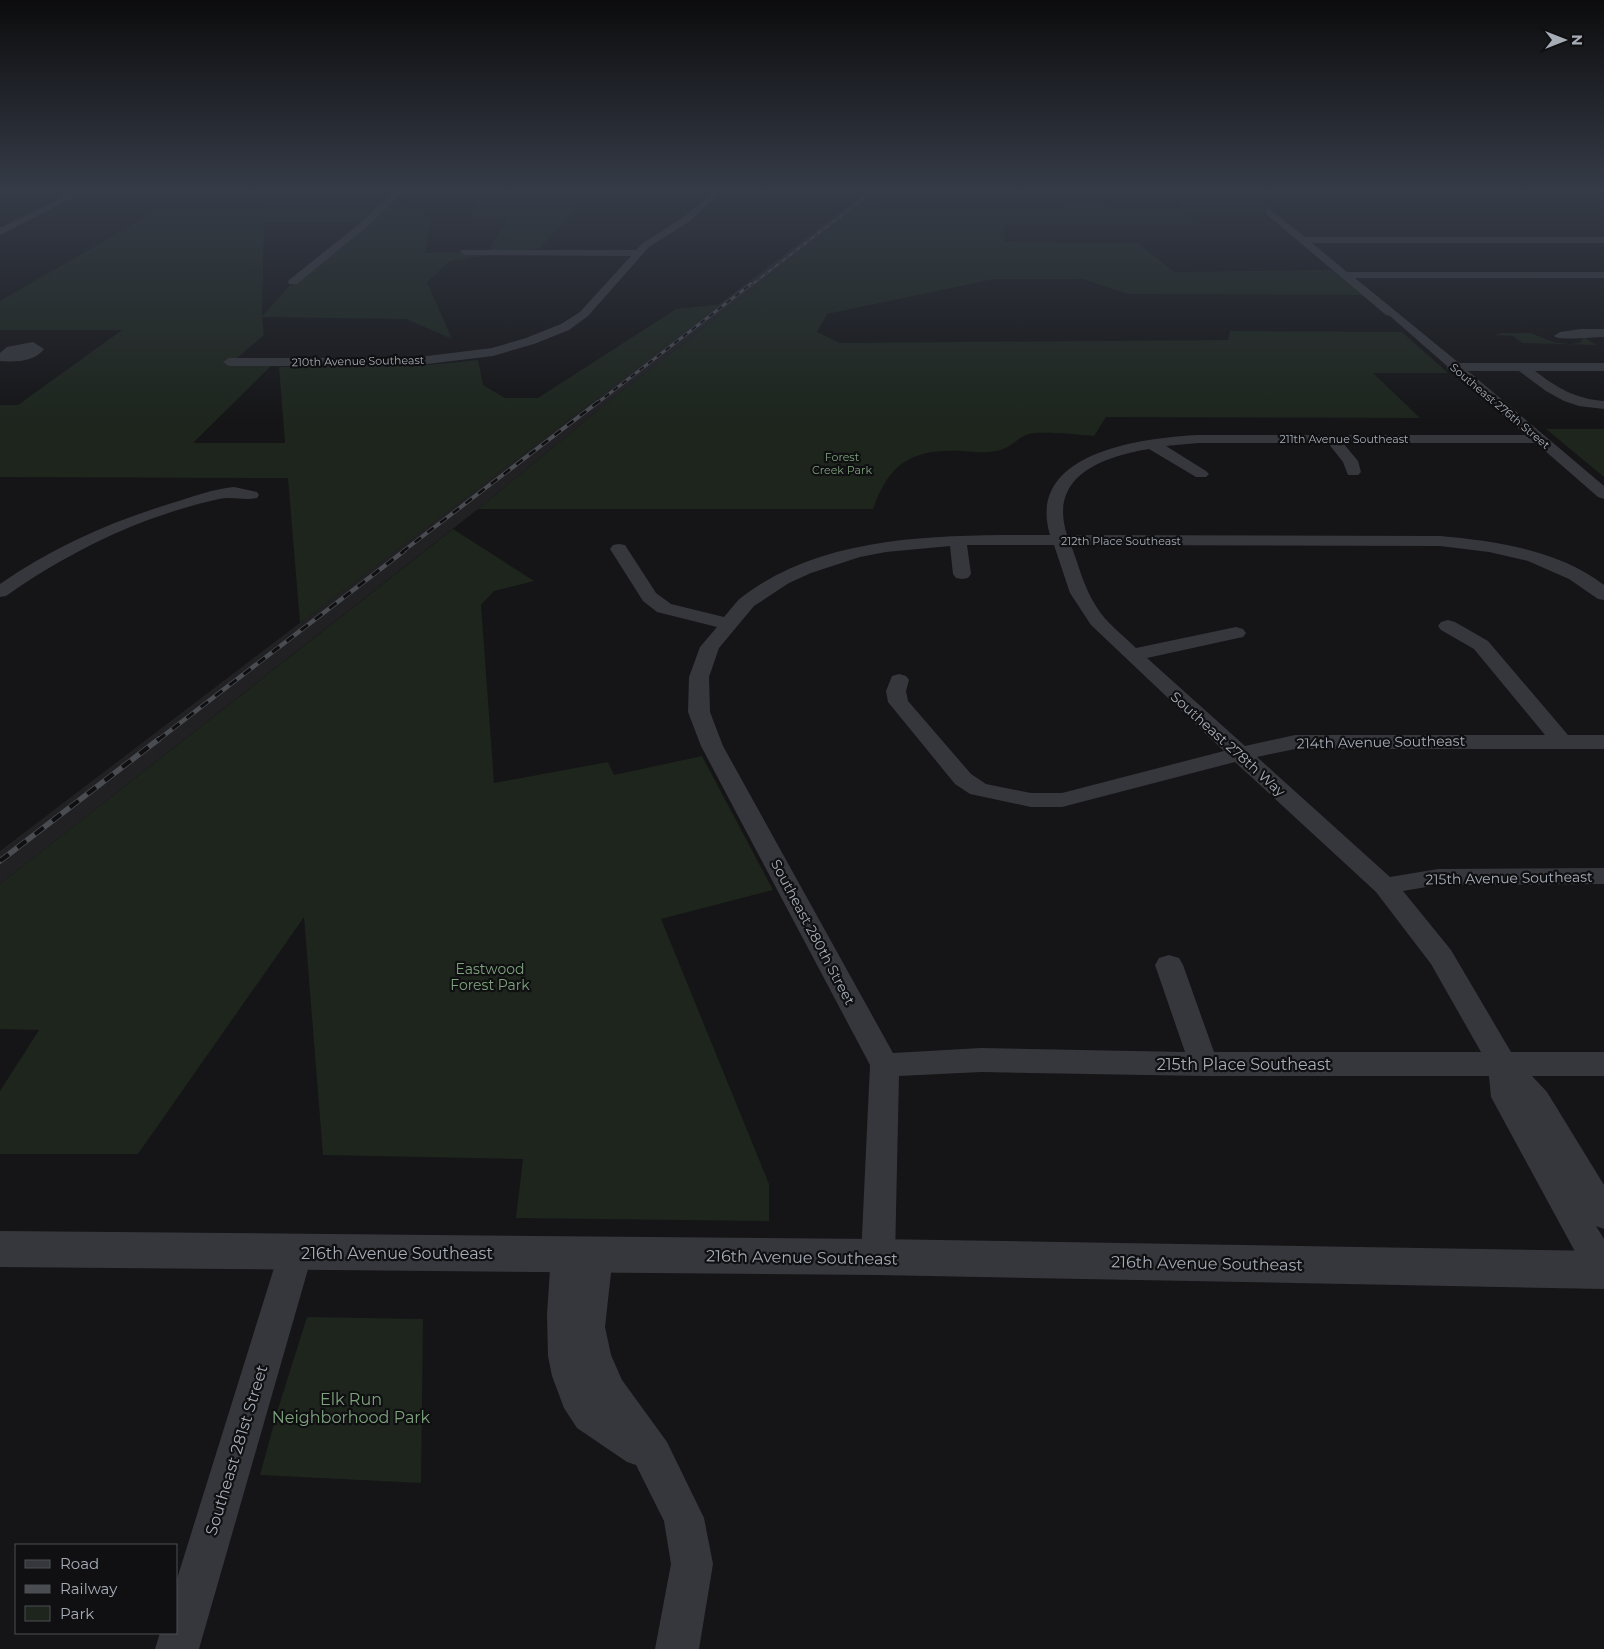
<svg xmlns="http://www.w3.org/2000/svg" width="1604" height="1649" font-family="Montserrat,sans-serif">
	<rect width="100%" height="100%" fill="#151517"/>
	<path fill="#212124" d="M868,191h11l-270,210 -131,108 -478,375v-33z"/>
	<path fill="#1d251d" fill-rule="evenodd" d="M265,191h114v3l53,24 -7,35 63,-1 20,-35h-38l10,-26h111l-51,57 -90,13 -23,21 25,57 -46,-20 -144,-2 2,18 -35,30 42,1 -78,77h92l-6,-76 150,-2 49,-5 5,25 22,13h33l138,-89 46,-5 -422,319 -12,-145 -288,-1v-72h18l104,-75h-122v-29l153,-88h111zM264,223h90l3,8 -64,51 -31,34z
		M879,191h25l-25,17 182,2 -2,-6 31,-1 39,5 54,1 -13,-18h82l23,19 -88,2 8,13h-191l1,17 133,1 36,29 157,-2 31,25 -234,-1 -45,-15h-89l-167,35 -10,18 23,11 388,-3 2,-9 172,1 46,41h-75l47,45 -314,-1 -12,19c-13,-1 -58,-6 -68,-1 -8,3 -14,11 -23,14 -12,5 -28,3 -41,2 -50,-2 -72,11 -89,58h-395l131,-108z
		M1501,333h30l22,9 16,2 11,-1 4,-6 12,8 -74,-2 -9,-7 -18,-1z
		M1546,429h58v48z
		M453,529l81,52 -40,10 -13,14 13,178 114,-21 6,13 88,-19 71,134 -112,29 108,265v37l-253,-3 7,-59 -200,-4 -19,-238 -166,237h-138v-63l39,-61 -39,-1v-145z
		M307,1317l116,2 -2,164 -161,-8 18,-66z"/>
	<g fill="none" stroke-linecap="round" stroke-linejoin="round">
		<path fill="#36373c" fill-rule="evenodd" d="M75,191h11l-86,44v-7z
			M394,191h9l-34,34 -72,59h-8l-1,-2 1,-2 74,-59z
			M714,191h9l-33,30 -41,26 -61,69 -19,14 -35,14 -41,12 -82,10h-182l-6,-4 6,-4h182l81,-10 34,-10 35,-14 19,-12 51,-56 -166,-1 -5,-3 1,-2h175l7,-7 41,-26z
			M1269,209l36,28h299v6h-292l35,29h257v6h-249l104,85h145v8h-69c22,17 41,28 69,30v8l-25,-3 -15,-5 -18,-10 -27,-20h-51l136,115v13l-6,-2 -62,-54h-193l15,18 3,11 -3,3h-10l-5,-13 -15,-19h-130l-32,3 40,25 3,3 -3,3h-10l-47,-28c-47,8 -101,27 -82,86l373,1c56,5 118,14 164,49v15l-6,-1 -29,-20 -41,-18 -39,-9 -49,-6 -369,-1c8,21 13,43 25,61 10,17 27,29 40,42l100,-21 7,2 3,4 -3,4 -96,21 98,88 50,-11h250l-71,-86 -33,-19 -3,-4 3,-4 7,-2 7,2 33,19 80,94h36v14h-309l-38,8 133,120 48,-8 166,-1v16l-166,1 -35,6 48,59 60,102h93v24h-72l15,16 57,93v44l-8,-3 8,13v47l-13,-5 -100,-184 -2,-21h-285l-223,-4 -82,4 -4,181 -5,11 -12,5 -12,-5 -5,-11 9,-192 -169,-319 -13,-34 1,-35 11,-30 17,-20 -60,-15 -14,-11 -33,-52 3,-4 6,-1 6,1 31,48 15,11 53,13c6,-6 11,-15 18,-20 84,-65 207,-62 308,-62 -25,-83 92,-97 148,-100h328l-74,-64 -4,-1 -1,-4 -57,-50 -4,-1 -120,-101v-4zM967,545h87l16,48 21,32 133,126 -162,42h-31l-45,-9 -15,-10 -63,-73 -2,-10 3,-11 -3,-4 -7,-2 -7,2 -6,15 2,11 67,82 15,10 61,13h31l173,-45 141,130 55,72 50,88h-267l-31,-87 -4,-7 -10,-3 -10,3 -4,7 30,87 -204,-4 -88,5 -170,-307 -13,-34 -1,-35 10,-29 35,-42 35,-23 22,-10 49,-16 26,-5 64,-6 3,28 3,4 6,1 6,-1 3,-4z
			M1581,329h23v8c-11,0 -44,4 -50,-1l6,-4z
			M33,342l11,7c-10,13 -29,13 -44,12v-8l7,-6z
			M234,487l23,5 2,3 -2,3c-12,3 -25,-2 -38,1 -77,17 -149,52 -213,97l-6,1v-13c53,-37 110,-62 172,-81 20,-6 41,-14 62,-16z
			M296,1236l12,5 5,11 -114,397h-44l5,-16h16v-51l103,-330 5,-11z
			M568,1238l12,5 2,5 2,-4 12,-5 12,5 5,11 -8,72 6,28 11,25 45,62 37,76 9,46 -14,85h-44l16,-85 -7,-43 -28,-56 -9,-3 -50,-34 -13,-20 -12,-32 -4,-20 -1,-41 4,-61 5,-11z"/>
		<path fill="#36373c" fill-rule="evenodd" d="M0,1231l878,8 726,12v38l-726,-14 -878,-8z"/>
		<defs>
			<path id="rail-far4" d="M750,286l123,-95"/>
			<path id="rail-far3" d="M596,404l155,-120"/>
			<path id="rail-far2" d="M402,552l196,-150"/>
			<path id="rail-far1" d="M158,740l246,-189"/>
			<path id="rail" d="M0,861l159,-122"/>
		</defs>
		<use href="#rail-far4" stroke="#494c51" stroke-width="2"/>
		<use href="#rail-far3" stroke="#494c51" stroke-width="3"/>
		<use href="#rail-far2" stroke="#494c51" stroke-width="4"/>
		<use href="#rail-far1" stroke="#494c51" stroke-width="4.5"/>
		<use href="#rail" stroke="#494c51" stroke-width="5.5"/>
		<use href="#rail-far4" stroke="#101012" stroke-width="1" stroke-dasharray="4.5" stroke-linecap="butt"/>
		<use href="#rail-far3" stroke="#101012" stroke-width="2" stroke-dasharray="5.5" stroke-linecap="butt"/>
		<use href="#rail-far2" stroke="#101012" stroke-width="2.5" stroke-dasharray="8" stroke-linecap="butt"/>
		<use href="#rail-far1" stroke="#101012" stroke-width="3" stroke-dasharray="9" stroke-linecap="butt"/>
		<use href="#rail" stroke="#101012" stroke-width="4" stroke-dasharray="11" stroke-linecap="butt"/>
	</g>
	<linearGradient id="sky" x2="0" y2="1"><stop stop-color="#0c0c0d"/><stop offset="0.45" stop-color="#353b47"/><stop offset="1" stop-color="#353b47" stop-opacity="0"/></linearGradient>
	<rect width="1604" height="422" fill="url(#sky)"/>
	<g text-anchor="middle" stroke-width="4.5" stroke-linejoin="round" paint-order="stroke">
		<g font-size="11" fill="#a6adb7" stroke="#101012">
			<text transform="translate(358 361) rotate(-1)" y="4">210th Avenue Southeast</text>
			<text transform="translate(1500 406) rotate(40)" y="4">Southeast 276th Street</text>
			<text x="1344" y="443">211th Avenue Southeast</text>
			<text x="1121" y="545">212th Place Southeast</text>
		</g>
		<g font-size="11" fill="#7ea37d" stroke="#101012">
			<text x="842" y="461">Forest<tspan x="842" dy="13">Creek Park</tspan></text>
		</g>
		<g font-size="14" fill="#a6adb7" stroke="#101012">
			<text transform="translate(1381 742) rotate(-1)" y="5">214th Avenue Southeast</text>
			<text transform="translate(1228 744) rotate(42)" y="5">Southeast 278th Way</text>
			<text transform="translate(1509 878) rotate(-1)" y="5">215th Avenue Southeast</text>
			<text transform="translate(813 932) rotate(62)" y="5">Southeast 280th Street</text>
		</g>
		<g font-size="14" fill="#7ea37d" stroke="#101012">
			<text x="490" y="974">Eastwood<tspan x="490" dy="16">Forest Park</tspan></text>
		</g>
		<g font-size="16" fill="#a6adb7" stroke="#101012">
			<text x="1244" y="1070">215th Place Southeast</text>
			<text x="397" y="1259">216th Avenue Southeast</text>
			<text transform="translate(802 1257) rotate(1)" y="6">216th Avenue Southeast</text>
			<text transform="translate(1207 1263) rotate(1)" y="6">216th Avenue Southeast</text>
			<text transform="translate(236 1450) rotate(-73)" y="6">Southeast 281st Street</text>
		</g>
		<g font-size="16" fill="#7ea37d" stroke="#101012">
			<text x="351" y="1405">Elk Run<tspan x="351" dy="18">Neighborhood Park</tspan></text>
		</g>
	</g>
	<rect x="15" y="1544" width="162" height="90" fill="#101012" stroke="#4c4f54"/>
	<rect x="25" y="1560" width="25" height="8" fill="#36373c" stroke="#4c4f54"/>
	<text x="60" y="1569" font-size="15" fill="#a6adb7">Road</text>
	<rect x="25" y="1585" width="25" height="8" fill="#494c51" stroke="#4c4f54"/>
	<text x="60" y="1594" font-size="15" fill="#a6adb7">Railway</text>
	<rect x="25" y="1606" width="25" height="15" fill="#1d251d" stroke="#4c4f54"/>
	<text x="60" y="1619" font-size="15" fill="#a6adb7">Park</text>
	<g transform="translate(1564 40) rotate(90)" stroke="#101012" stroke-width="4" paint-order="stroke">
	<path d="M0-4L9 19L0 12L-9 19Z" fill="#a6adb7"/>
	<text y="-8" font-size="14" font-weight="bold" text-anchor="middle" fill="#a6adb7">N</text>
	</g>
</svg>
